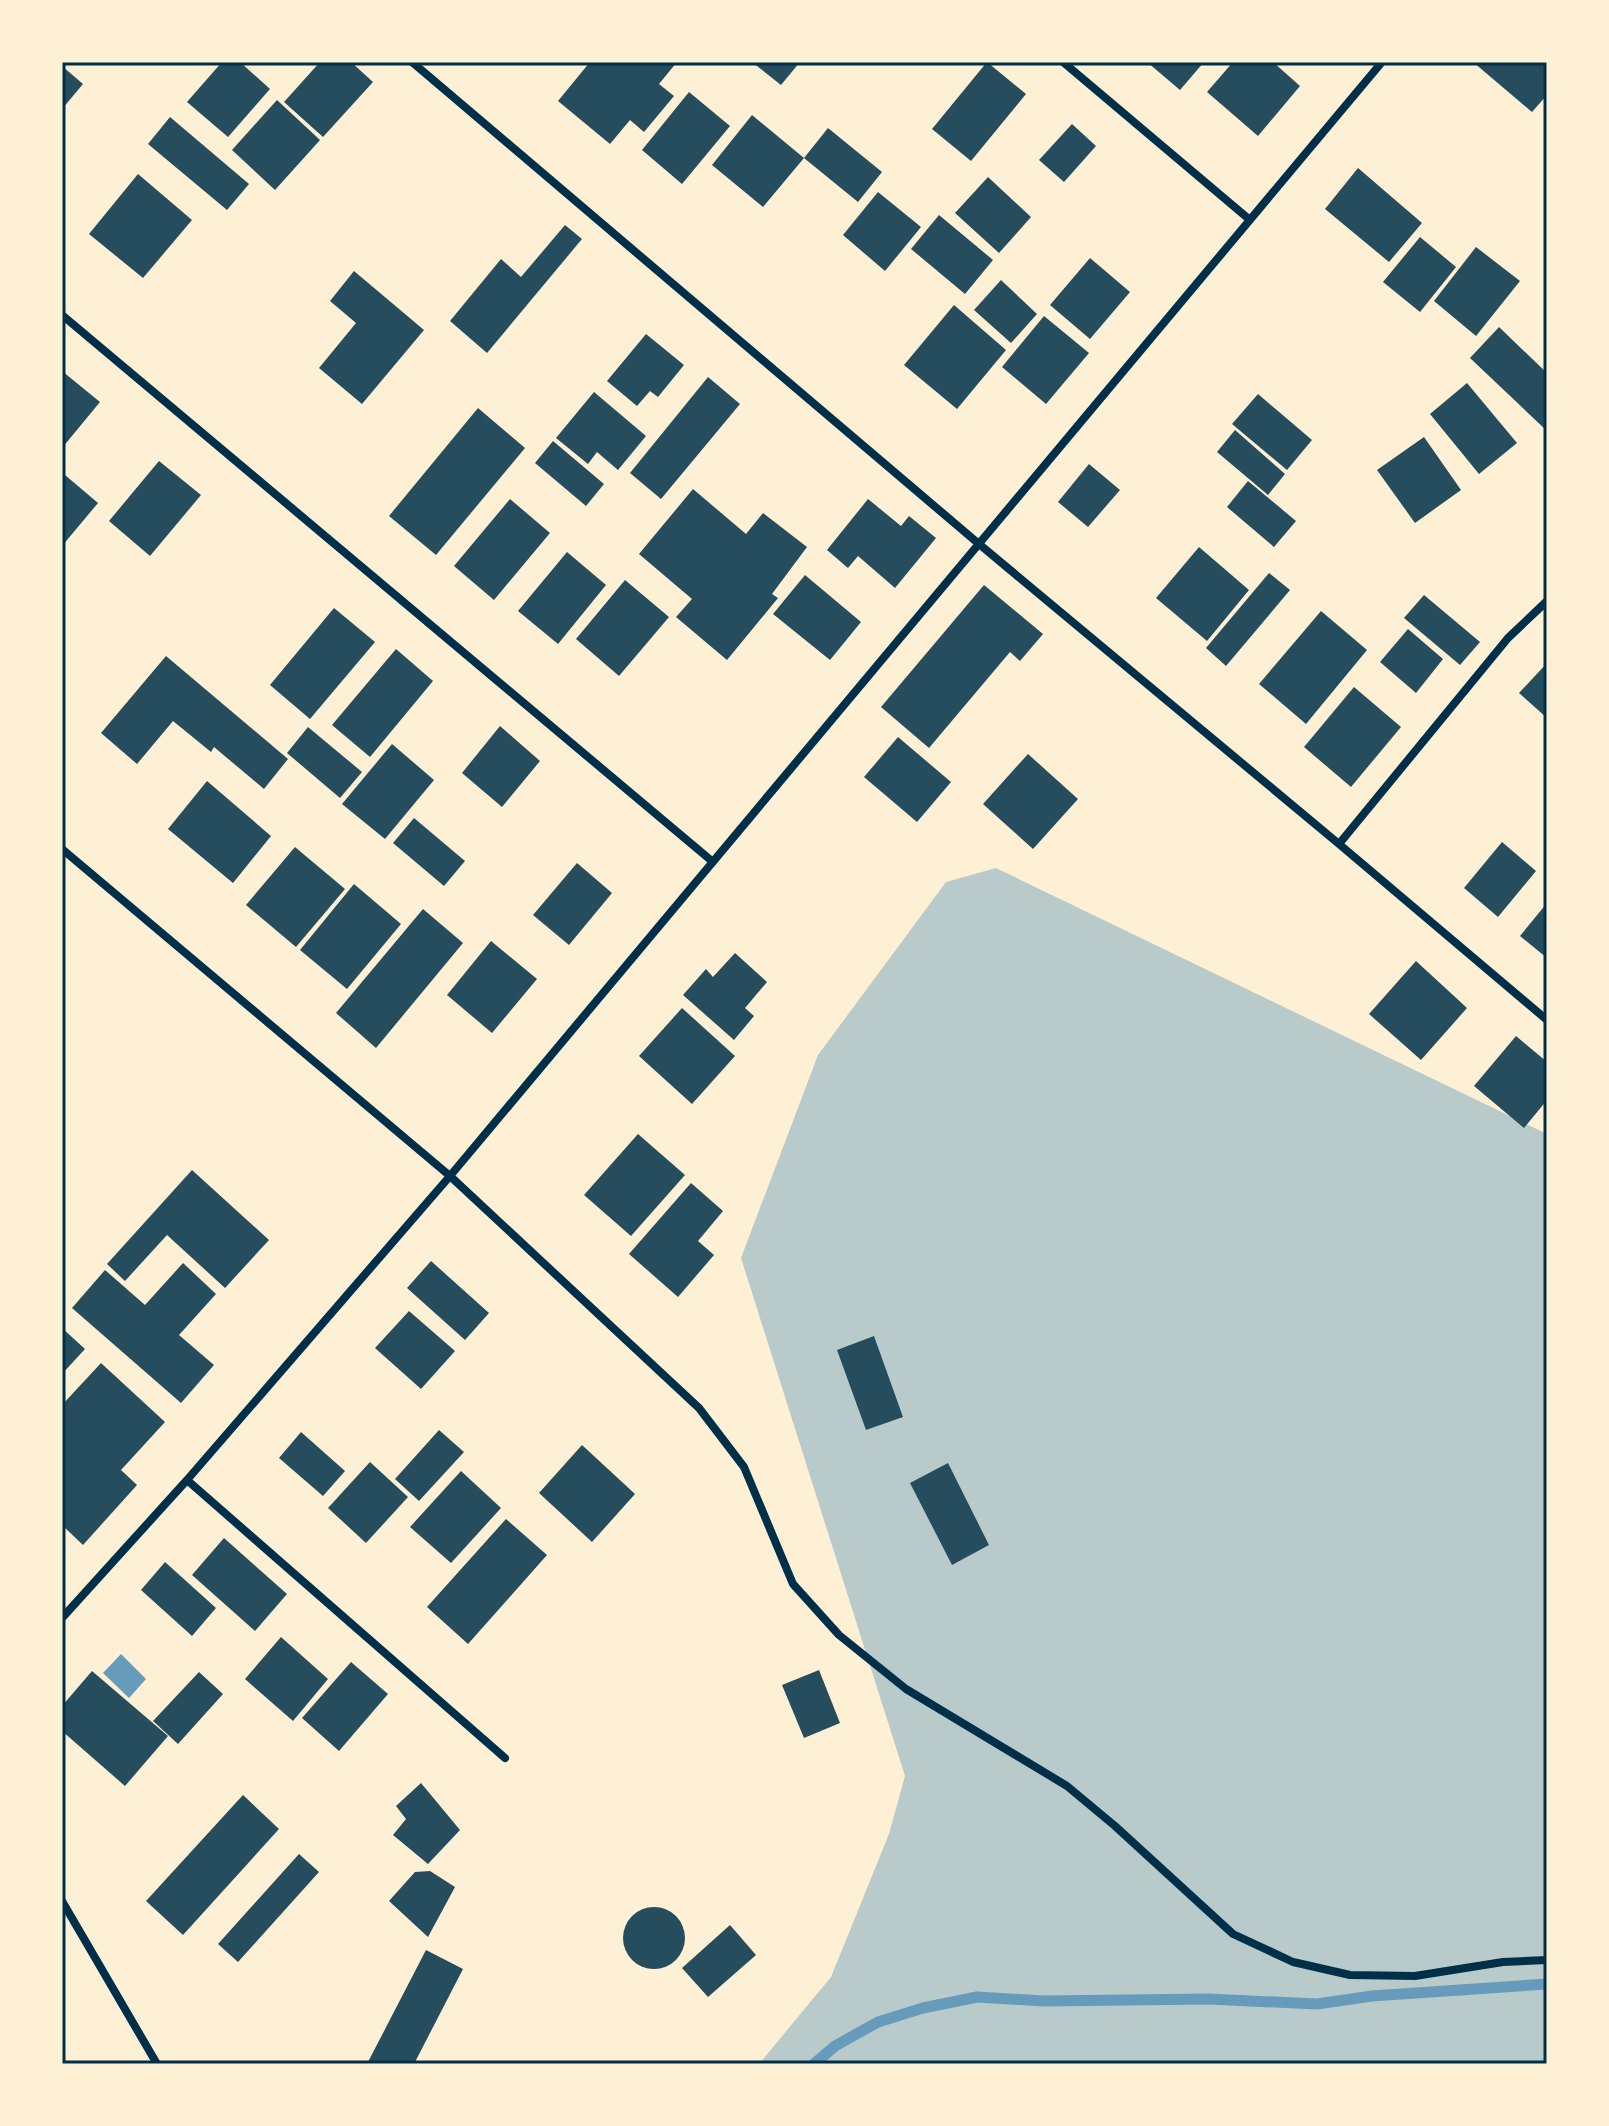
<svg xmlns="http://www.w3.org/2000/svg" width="1609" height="2126" font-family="'DM Sans',sans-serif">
	<rect width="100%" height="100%" fill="#fdf0d5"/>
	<path fill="#b9caca" d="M996,868l551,266v930h-788l72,-87 58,-143 16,-58 -164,-518 77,-203 128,-173z"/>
	<path fill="#669bbc" d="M121,1654l25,25 -17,19 -26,-25z"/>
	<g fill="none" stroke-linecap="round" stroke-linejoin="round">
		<path stroke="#669bbc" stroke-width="11" d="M814,2064l21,-18 43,-24 45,-14 54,-11 67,4 164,-2 109,5 55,-8 175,-12"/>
	</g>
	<path fill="#264d5e" d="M222,62h18l30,27 -42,48 -41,-35z
		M320,62h31l22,20 -50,55 -39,-35z
		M590,62h87l-18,22 15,12 -30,36 -14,-12 -20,24 -52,-43z
		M752,62h48l-19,23z
		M987,62l39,32 -55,67 -39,-32z
		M1147,62h57l-24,28z
		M1233,62h40l27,24 -42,50 -51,-44z
		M1473,62h72l2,33 -15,17z
		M62,66l21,18 -21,25z
		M689,92l41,34 -48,58 -40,-34z
		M277,100l43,40 -45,50 -43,-40z
		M752,115l52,43 -41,49 -51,-42z
		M170,117l79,67 -22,26 -79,-66z
		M1072,124l24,22 -32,36 -25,-22z
		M828,128l54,44 -24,30 -54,-44z
		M1358,168l64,55 -33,39 -64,-53z
		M138,174l54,46 -49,58 -54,-44z
		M988,177l43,40 -32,36 -44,-40z
		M878,192l43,35 -36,44 -42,-36z
		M939,215l54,45 -28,34 -54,-45z
		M565,225l17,14 -95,114 -37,-32 51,-62 20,18z
		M1420,237l36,30 -36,45 -37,-30z
		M1476,247l44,34 -44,55 -42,-35z
		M1090,258l40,34 -40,47 -40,-34z
		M354,271l70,59 -62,74 -43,-36 37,-45 -26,-22z
		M1001,280l36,34 -26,29 -37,-33z
		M954,305l52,45 -49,59 -53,-44z
		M1044,316l45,37 -43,51 -44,-37z
		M1499,327l48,46v58l-77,-73z
		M646,334l38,31 -26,32 -8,-6 -13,15 -30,-25z
		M62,371l38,31 -38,46z
		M708,377l32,27 -79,95 -31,-26z
		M1467,383l50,60 -38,31 -49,-60z
		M594,392l52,44 -28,34 -21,-18 -9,12 -32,-26z
		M1258,394l54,46 -25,30 -55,-46z
		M478,408l47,40 -89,107 -47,-39z
		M1235,430l50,44 -17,21 -51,-43z
		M1424,437l37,53 -46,33 -38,-53z
		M553,441l51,43 -18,22 -51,-43z
		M159,461l42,34 -51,61 -41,-35z
		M1089,464l31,26 -32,37 -30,-25z
		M65,475l33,28 -36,43v-67z
		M1248,481l48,40 -22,26 -47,-40z
		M693,489l53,45 17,-21 44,34 -35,47 6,4 -51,62 -51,-43 16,-18 -53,-45z
		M510,499l40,34 -56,67 -40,-34z
		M868,499l33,27 8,-10 27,22 -41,50 -37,-32 -10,12 -21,-18z
		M1199,547l50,43 -42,51 -51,-43z
		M567,552l39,33 -48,59 -40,-33z
		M1269,573l21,17 -64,76 -20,-18z
		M805,575l56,47 -31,38 -57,-46z
		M625,580l44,37 -50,59 -43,-37z
		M984,585l59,49 -23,27 -10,-9 -81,96 -48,-41z
		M1424,595l56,47 -20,23 -56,-47z
		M334,608l41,34 -65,77 -40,-34z
		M1321,611l46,39 -61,74 -47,-40z
		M1408,629l35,30 -27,34 -36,-31z
		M396,649l37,32 -63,76 -38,-32z
		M166,656l122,103 -24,30 -50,-42 -3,5 -38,-31 -36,43 -36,-31z
		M1547,663v55l-28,-25z
		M1354,687l47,40 -50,60 -47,-40z
		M500,726l40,35 -38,46 -40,-34z
		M308,727l54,45 -22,26 -53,-45z
		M898,737l53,45 -34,40 -53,-45z
		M392,744l42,36 -49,59 -43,-35z
		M1028,754l50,45 -45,50 -50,-45z
		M207,781l64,55 -38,47 -65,-54z
		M414,818l51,43 -21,25 -51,-43z
		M1502,842l34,29 -38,46 -34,-29z
		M295,847l50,42 -49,58 -50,-42z
		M577,863l35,30 -43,52 -36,-30z
		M354,884l47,40 -54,65 -47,-39z
		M1547,903v55l-27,-22z
		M423,909l40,34 -87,105 -40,-35z
		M491,941l46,38 -45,54 -45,-38z
		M735,953l32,29 -22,26 9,8 -20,24 -51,-45 23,-26 7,8z
		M1416,961l51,47 -46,52 -52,-46z
		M682,1008l53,48 -43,48 -53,-48z
		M1516,1036l31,26v38l-23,28 -50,-42z
		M638,1134l47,41 -54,61 -47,-41z
		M192,1170l77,70 -44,48 -58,-53 -42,46 -18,-17z
		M691,1183l32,28 -25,30 16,14 -36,42 -49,-43z
		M431,1261l58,52 -24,27 -58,-52z
		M183,1263l33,31 -37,41 35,30 -33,38 -109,-95 33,-38 40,35z
		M409,1311l46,40 -34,38 -46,-41z
		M62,1328l23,21 -23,25z
		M874,1336l29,81 -37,13 -29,-80z
		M101,1363l64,59 -44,48 16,15 -54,60 -21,-20v-120z
		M439,1430l25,22 -45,49 -24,-22z
		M301,1432l44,39 -22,25 -44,-38z
		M582,1445l53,49 -43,48 -53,-49z
		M370,1462l38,35 -42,46 -38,-35z
		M948,1463l41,82 -37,20 -42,-82z
		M461,1471l40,37 -50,55 -41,-36z
		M506,1519l41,36 -79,89 -41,-37z
		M224,1538l63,56 -32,37 -63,-56z
		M165,1562l51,46 -24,28 -51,-46z
		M281,1637l47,42 -35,42 -48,-42z
		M351,1662l37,32 -49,57 -37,-33z
		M819,1670l21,53 -36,15 -22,-53z
		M92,1671l76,65 -43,50 -63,-55v-25z
		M199,1672l24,22 -45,50 -25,-23z
		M421,1783l39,47 -32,34 -35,-29 13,-16 -10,-13z
		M243,1795l36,34 -96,106 -37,-34z
		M299,1854l20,18 -81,90 -20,-18z
		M430,1871l25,16 -27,50 -39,-36 26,-29z
		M623 1938a31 31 0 1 1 62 0a31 31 0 1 1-62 0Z
		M730,1925l26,30 -48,42 -26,-29z
		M426,1950l37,19 -49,95h-43l-3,-2z"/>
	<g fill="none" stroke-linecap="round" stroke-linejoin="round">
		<path stroke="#003049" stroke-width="8" d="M412,62l567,482 360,300 208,176
			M1063,62l187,158
			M62,315l651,547
			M1339,844l169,-206 39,-37
			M62,849l388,327 249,232 45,59 49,117 46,51 67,54 161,97 48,40 118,108 60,28 57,13 65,1 88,-14 44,-2
			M187,1480l318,278
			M62,1618l125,-138 263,-304 932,-1114
			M62,1901l95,163"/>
	</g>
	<rect width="1609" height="2126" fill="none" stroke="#fdf0d5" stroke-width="128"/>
	<rect x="64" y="64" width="1481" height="1998" fill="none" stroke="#003049" stroke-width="3"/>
</svg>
